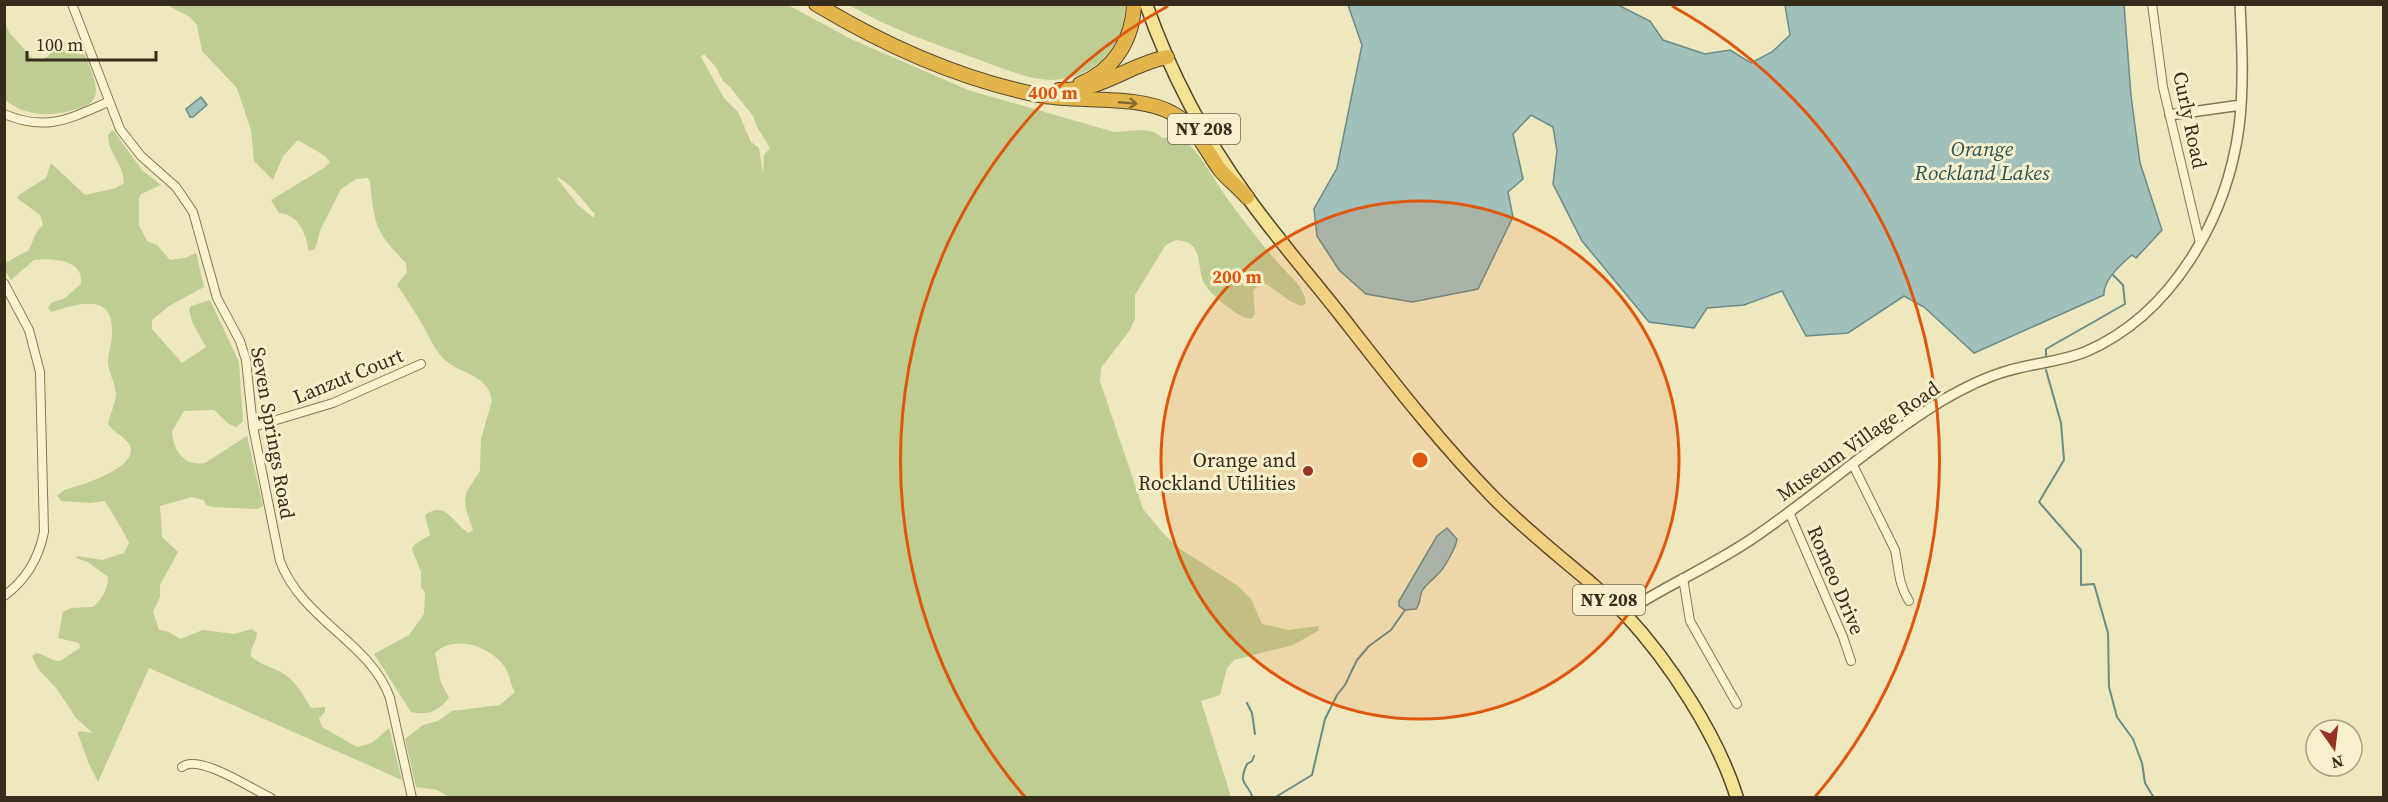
<svg xmlns="http://www.w3.org/2000/svg" width="2388" height="802" font-family="'Source Serif 4',serif">
	<rect width="100%" height="100%" fill="#efe7bd"/>
	<path fill="#becd91" fill-rule="evenodd" d="M167,5h621l63,34 117,51 146,42 29,-2 11,2 9,6 16,-2c20,14 32,38 45,58 17,24 35,47 54,69 12,14 26,22 28,41l-5,2 -11,-5 -24,-17 -7,1 -6,6 2,23 -4,5c-13,-1 -41,-25 -47,-36 -7,-13 -1,-35 -18,-41 -9,-3 -13,-2 -21,4l-30,49v23l-5,12 -29,38 -1,13 43,128 19,23 15,15 61,39 13,13 11,25 27,6 30,-4 -1,5 -25,14 -59,15 -7,8 -7,27 -19,6 30,96 -780,1 -14,-8 -21,-3 -11,-48 18,-14 15,-4 14,-10 48,-6 15,-13c-5,-8 -5,-18 -11,-26 -14,-20 -50,-32 -69,-13l6,30 8,15c-11,13 -21,18 -38,14l-37,-58 35,-19 15,-21 1,-22 -4,-5v-15l-9,-23 3,-5 15,-9 -5,-20c21,-16 29,10 44,18l4,-3 -7,-21 -1,-9 2,-9 13,-20 1,-32 11,-38c-3,-26 -31,-27 -47,-41 -10,-9 -14,-20 -20,-31 -9,-15 -18,-30 -28,-44l10,-13 -1,-9c-31,-31 -32,-40 -36,-82l-2,-3 -12,1 -15,10 -20,39 -6,21 -6,2c-3,-17 -10,-37 -30,-38l-8,-13 53,-32 6,-6 -5,-6 -27,-16 -15,16 -10,24 -19,-19 -3,-31 -14,-42 -35,-37 -5,-26 -7,-8zM704,54l12,13 7,14 7,6 23,29 4,11 13,21 -6,7 -1,19 -4,-26 -8,-6 -13,-30 -14,-14 -23,-41zM556,177c14,4 29,27 39,37l-1,4 -16,-13z
		M1125,5c0,42 -32,75 -75,75 -24,-1 -48,-12 -70,-20 -45,-16 -90,-31 -131,-55z
		M5,22l4,10 26,30 12,-5 7,-7 31,5c4,11 14,30 10,41 -3,9 -11,10 -18,13 -26,8 -50,8 -72,-9z
		M113,130l29,40 19,15 -20,9 -2,4v27l8,16 10,4 13,15 15,-2 11,-5 8,34 -35,19 -17,14v9l30,34 24,-16 -13,-23 -4,-14 2,-4 19,-6 29,62 4,60 -7,5 -7,-3 -15,-14 -30,1 -12,20c1,19 12,36 33,32l42,-27 16,70 -6,3 -45,-2 -6,-2 -2,-5 -12,-3 -32,9 2,31 16,15 -18,33v12l-7,15 6,18 10,2 11,7 23,-9 31,4 18,-5 5,4c-1,9 -7,15 -6,23 13,12 21,10 33,18 12,8 20,22 27,34l14,-1v5l-6,6 3,9 35,20 15,-4 17,-15 13,52 -253,-112 -51,114 -10,-20 -10,-28 1,-3 14,2 -17,-15 -19,-29 -19,-20 -6,-13 4,-3c9,1 14,8 24,8l20,-13 -1,-5 -21,-5 5,-26 8,-4 22,-1c9,-8 15,-17 15,-30l-20,-15 -12,-4 1,-2 25,4 22,-7 5,-10c-1,-4 -22,-40 -25,-42l-13,2 -30,-2 -4,-6 8,-5c14,-4 78,-23 64,-46 -5,-8 -16,-12 -21,-20 2,-10 8,-21 8,-31 -1,-11 -8,-21 -8,-31 0,-10 4,-19 4,-28 2,-43 -35,-30 -61,-22l-3,-4 3,-5 14,-5 16,-14c3,-25 -29,-26 -47,-24l-23,20 -6,-9v-8l24,-13 7,-17 7,-8 -3,-10 -23,-17 3,-4 26,-16 5,-15 34,32 31,-7 8,-5c-1,-21 -16,-30 -16,-48z"/>
	<path fill="#a1c0bb" stroke="#688d89" stroke-width="1.5" d="M2124,4l7,92 9,67 22,67 -26,28 -4,-3c-11,9 -29,25 -28,40l-130,58 -50,-46 -20,-11 -56,37 -42,3 -24,-45 -38,14 -37,3 -13,20 -45,-6 -67,-81 -29,-57 4,-33 -4,-24 -22,-12 -18,19 10,45 -15,13 5,25 -35,72 -66,13 -46,-8 -27,-24 -22,-34 -3,-27 23,-41 25,-123 -14,-40h270l32,16 13,19 42,14 25,-4 21,13 21,-11 18,-17 -5,-30z
		M201,97l6,8 -14,12h-3l-4,-8z
		M1447,528l10,11c0,6 -13,30 -18,34 -5,6 -13,11 -17,18 -3,7 -1,12 -6,18l-11,1 -6,-4v-5l38,-65z"/>
	<g fill="none" stroke-linecap="round" stroke-linejoin="round">
		<path stroke="#688d89" stroke-width="2" d="M2046,357v-8l79,-45 -2,-19 -10,-10
			M2046,370l15,53 3,37 -25,42 42,48v35l13,-1 14,49 1,54 8,30 16,22 9,24 3,20 9,15
			M1247,703l5,10 3,21
			M1253,798c-5,-16 -16,-12 -6,-34l5,-3 2,-5
			M1274,798l38,-23 13,-56 12,-24 8,-10 12,-25 12,-14 22,-16 14,-20"/>
		<defs>
			<path id="minor" d="M72,4l48,125 21,27 35,31 17,25 24,86 23,43 6,19 7,67 27,134c22,59 91,82 110,137l22,100
				M2152,4l11,83 37,156
				M4,114c42,18 65,5 104,-12
				M4,283l25,47 11,42 4,160c-5,25 -18,48 -40,64
				M253,427l80,-24 88,-39
				M1853,465l42,85c4,18 3,34 14,51
				M1789,512l54,125 8,24
				M1683,578l7,43 47,83
				M182,767c16,-14 70,22 89,31"/>
			<path id="tertiary" d="M2170,115l71,-10
				M1624,613c44,-29 93,-49 135,-79 62,-43 119,-94 184,-134 19,-11 43,-23 64,-29 26,-8 53,-9 78,-19 87,-37 142,-134 154,-225 5,-40 3,-82 1,-123"/>
			<path id="primary" d="M1146,4c24,68 58,133 100,191 29,41 62,79 93,118 50,64 99,128 155,185 31,31 65,58 98,86 11,10 23,19 33,30 44,47 93,122 112,184"/>
			<path id="motorway" d="M816,4c68,41 143,75 222,91 39,8 100,-1 134,18 25,13 33,37 49,58 8,9 18,17 26,26
				M1080,84c33,-13 53,-44 54,-80
				M1059,90c44,1 68,-25 108,-33"/>
		</defs>
		<use href="#minor" stroke="#877756" stroke-width="10"/>
		<use href="#tertiary" stroke="#877756" stroke-width="12"/>
		<use href="#primary" stroke="#54442b" stroke-width="15"/>
		<use href="#motorway" stroke="#54442b" stroke-width="16"/>
		<use href="#minor" stroke="#faf3d0" stroke-width="8"/>
		<use href="#tertiary" stroke="#faf3d0" stroke-width="9"/>
		<use href="#primary" stroke="#f4e393" stroke-width="12"/>
		<use href="#motorway" stroke="#e2b44a" stroke-width="14"/>
	</g>
	<defs><path id="oneway-shaft" d="M-6 0H5M1.5-3L5.5 0L1.5 3" fill="none" stroke-width="1.6" stroke-linecap="round" stroke-linejoin="round" transform="scale(1.5)"/></defs>
	<use stroke="#836930" href="#oneway-shaft" transform="translate(1128 103) rotate(5)"/>
	<circle cx="1420" cy="460" r="259" fill="#df570d" fill-opacity=".12"/>
	<g fill="none" stroke="#df570d" stroke-width="3">
		<circle cx="1420" cy="460" r="259"/>
		<path d="M1025 797A519 519 0 0 1 1168 6M1672 6A519 519 0 0 1 1815 797"/>
	</g>
	<circle fill="#973325" stroke="#f6f0cd" stroke-width="2" cx="1308" cy="471" r="6"/>
	<g text-anchor="middle" stroke-width="6" stroke-linejoin="round" paint-order="stroke">
		<g fill="#f6f0cd" stroke="#706750" stroke-width="1.5">
			<rect x="1168" y="114" width="72" height="30" rx="4.5"/>
			<rect x="1573" y="585" width="72" height="30" rx="4.5"/>
		</g>
		<g font-size="18" font-weight="bold" fill="#362c1b">
			<text x="1204" y="135">NY 208</text>
			<text x="1609" y="606">NY 208</text>
		</g>
		<g font-size="20" fill="#362c1b" stroke="#f6f0cd">
			<text transform="translate(2190 120) rotate(78)" y="7">Curly Road</text>
			<text transform="translate(348 376) rotate(-22)" y="7">Lanzut Court</text>
			<text transform="translate(273 433) rotate(80)" y="7">Seven Springs Road</text>
			<text transform="translate(1858 441) rotate(-35)" y="7">Museum Village Road</text>
			<text transform="translate(1836 580) rotate(67)" y="7">Romeo Drive</text>
		</g>
		<g font-size="20" fill="#362c1b" stroke="#f6f0cd" text-anchor="end">
			<text x="1296" y="467">Orange and<tspan x="1296" dy="23">Rockland Utilities</tspan></text>
		</g>
		<g font-size="21" font-style="italic" fill="#2a5356" stroke="#f6f0cd">
			<text x="1982" y="156">Orange<tspan x="1982" dy="24">Rockland Lakes</tspan></text>
		</g>
	</g>
	<circle cx="1420" cy="460" r="9" fill="#df570d" stroke="#f6f0cd" stroke-width="3"/>
	<g font-size="18" text-anchor="middle" font-weight="bold" fill="#df570d" stroke="#f6f0cd" stroke-width="6" stroke-linejoin="round" paint-order="stroke">
		<text x="1053" y="99">400 m</text>
		<text x="1237" y="283">200 m</text>
	</g>
	<rect width="2388" height="802" fill="none" stroke="#362c1b" stroke-width="12"/>
	<g transform="translate(2334 748) rotate(166)"><circle r="28" fill="#f6f0cd" stroke="#a9a286" stroke-width="1.5"/>
	<path d="M0-4.5L10 22L0 15L-10 22Z" fill="#973325"/>
	<text y="-9" font-size="16" font-weight="bold" text-anchor="middle" fill="#362c1b">N</text>
	</g>
	<path d="M27 51v9h129v-9" fill="none" stroke="#362c1b" stroke-width="3"/>
	<text x="36" y="51" font-size="18" fill="#362c1b" stroke="#f6f0cd" stroke-width="4.5" paint-order="stroke">100 m</text>
</svg>
